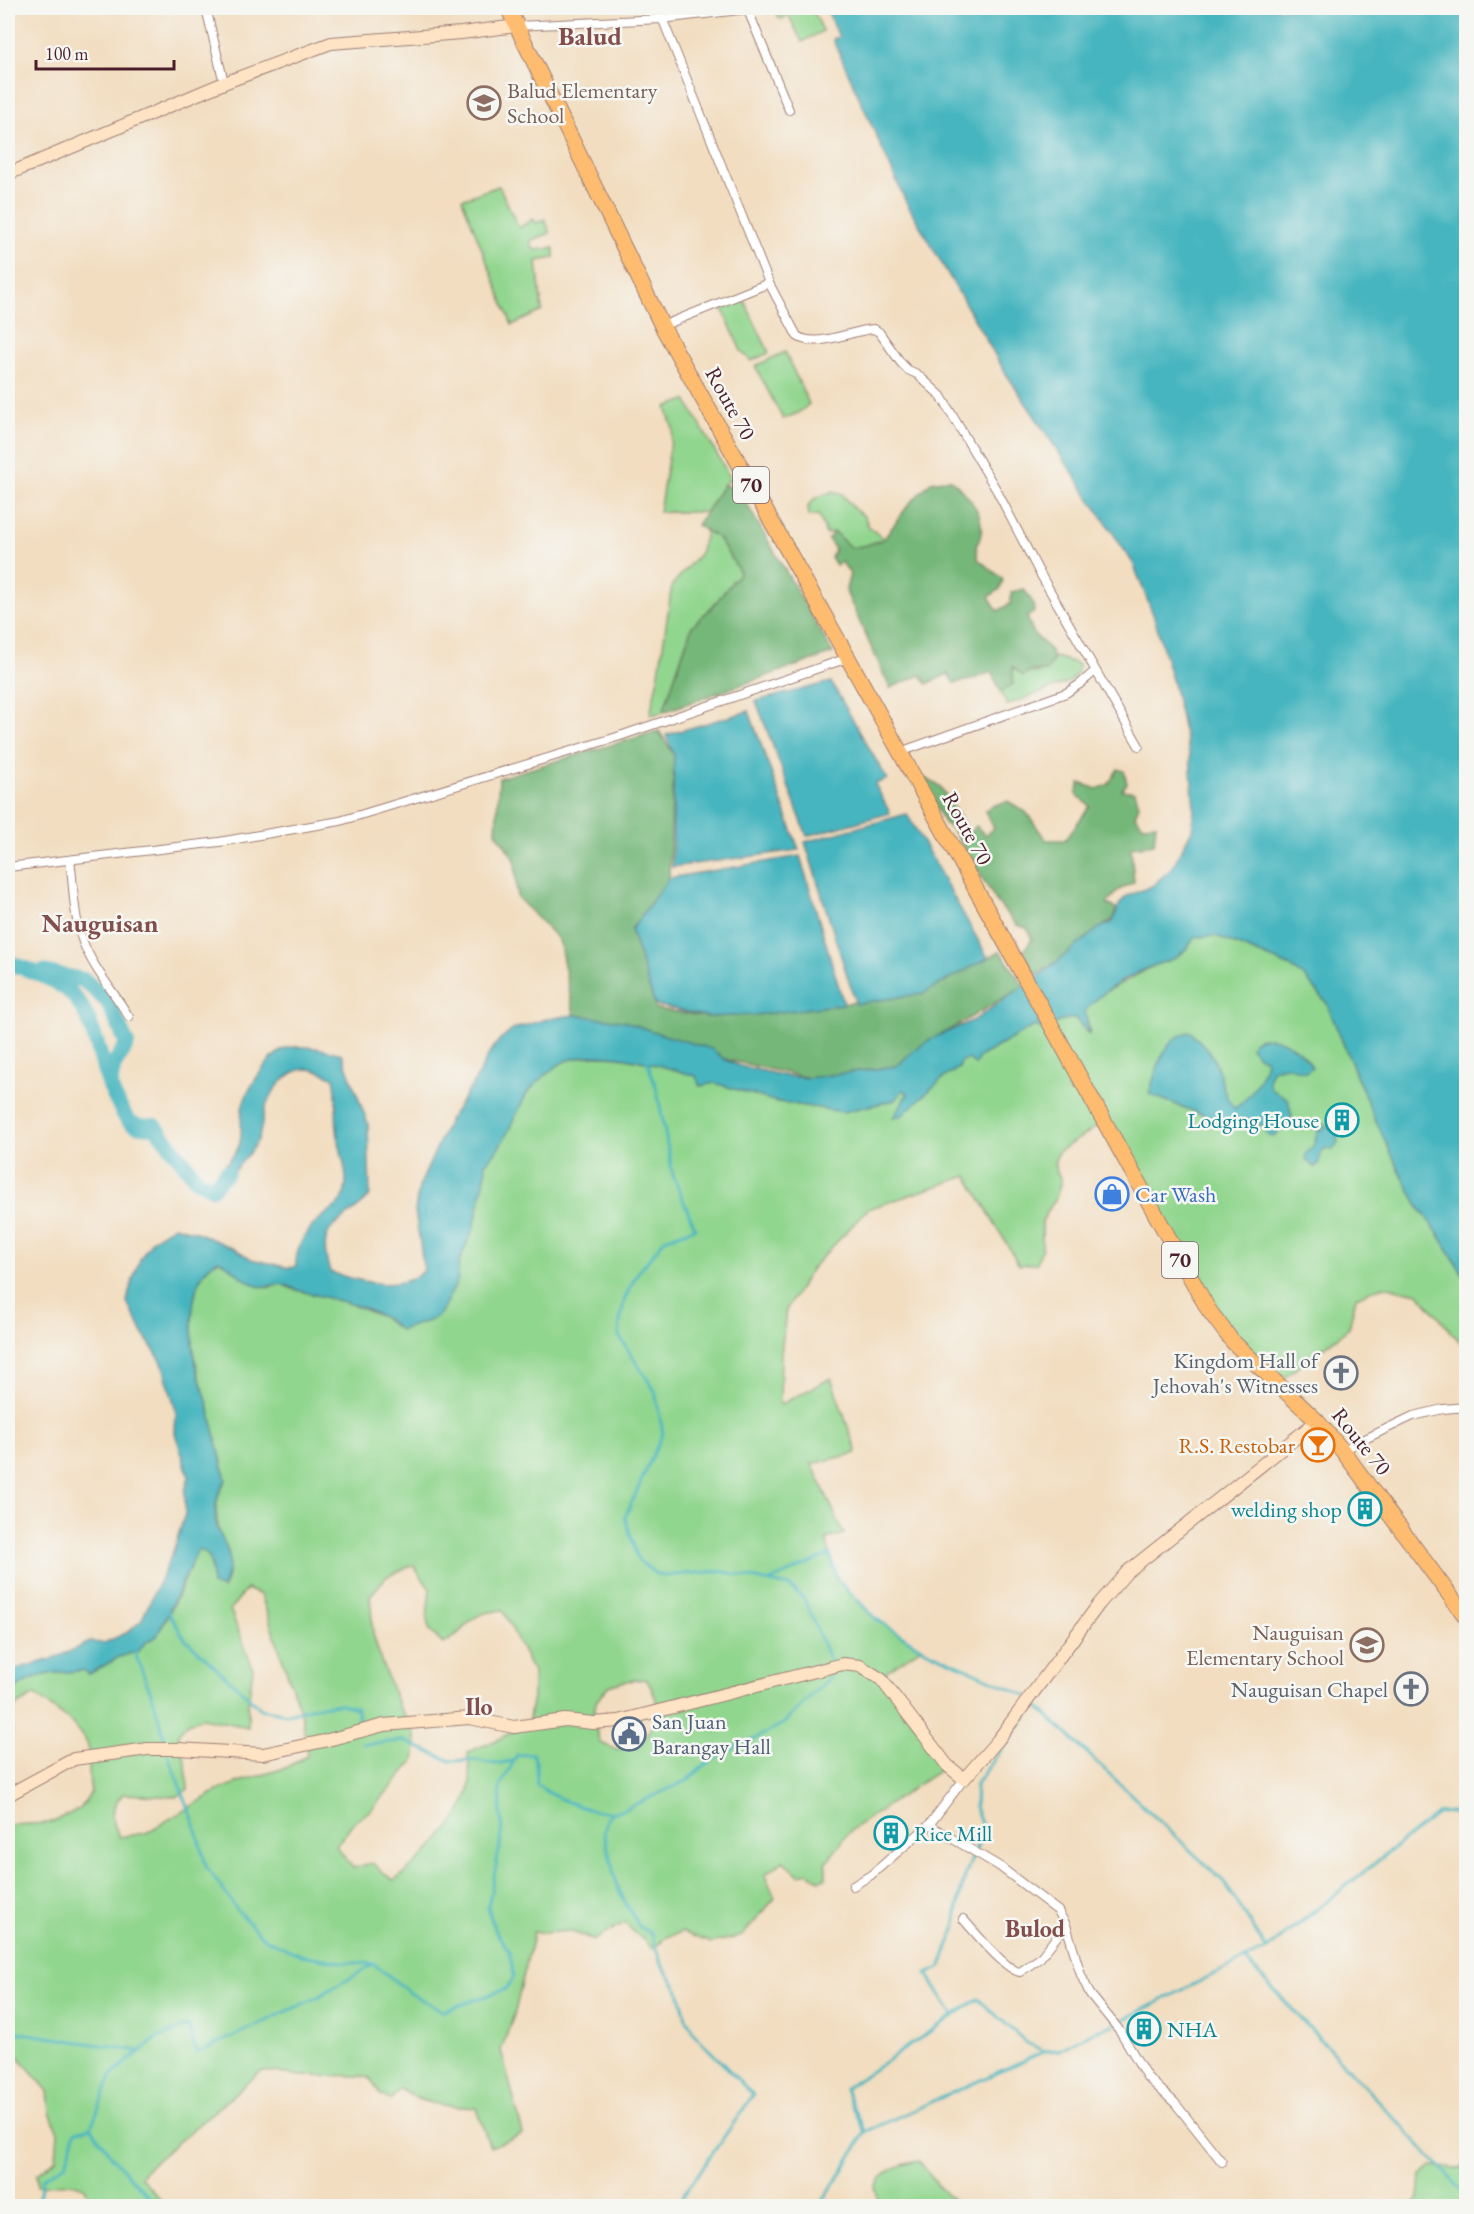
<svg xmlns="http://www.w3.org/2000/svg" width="1474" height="2214" font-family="'EB Garamond',serif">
	<rect width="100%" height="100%" fill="#f6f6f2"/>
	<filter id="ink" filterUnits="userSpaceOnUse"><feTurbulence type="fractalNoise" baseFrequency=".0167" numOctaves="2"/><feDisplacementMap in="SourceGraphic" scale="12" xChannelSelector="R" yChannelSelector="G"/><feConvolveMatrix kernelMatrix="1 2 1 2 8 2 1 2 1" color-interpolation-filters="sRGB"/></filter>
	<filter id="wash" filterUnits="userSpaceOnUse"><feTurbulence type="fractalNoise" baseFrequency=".008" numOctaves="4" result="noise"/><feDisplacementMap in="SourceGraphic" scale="24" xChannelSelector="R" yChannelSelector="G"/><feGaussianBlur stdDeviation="1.35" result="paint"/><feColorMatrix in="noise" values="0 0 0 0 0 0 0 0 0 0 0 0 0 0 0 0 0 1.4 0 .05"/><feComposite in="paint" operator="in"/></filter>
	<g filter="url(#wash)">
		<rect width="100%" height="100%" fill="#f2ddc0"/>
		<path fill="#91d68e" stroke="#6e7a5c" stroke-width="1.5" fill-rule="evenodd" d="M765,8h47l11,23 -21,11 -14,-28 -5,5 -4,-1 -3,-8 -9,3z
			M499,186l20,42 14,-9 3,4 9,-4 5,14 -20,8 4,9 20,-2v10l-17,3 5,50 -30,14 -50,-126z
			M744,300l25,53 -18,8 -10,-10 -20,-46z
			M785,352l24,52 -11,9 -15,6 -28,-53z
			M686,400l45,79 -7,5 -18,28h-47l14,-83 -7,-22z
			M833,491l9,3 12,15 10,7 5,11 15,12 -17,6 -16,3 -17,-16 -8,2 -7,-19 -10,1 -1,-10 6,-7z
			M704,529l14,8 22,35 -21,27 -22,22 -11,22 -23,69 -13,3 9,-42 13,-88 28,-32 6,-19z
			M1055,657l24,7 -1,8 -7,9 -64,24 -6,-13 12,-8 -1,-18 13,8 21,-3z
			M1204,935l12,1 73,30 16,11 21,25 46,111 30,63 18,33 18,24 28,46v70l-48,-56 -35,-7 -27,11 -7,31 -72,55 -45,-42 -128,-219 -46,30 -4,12 7,17 -5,17 -14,23v27l-5,15 -18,2 -52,-89 -99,33 -56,59 -26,42 -5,44 -1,51 51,-27 26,75 -45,11 32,70 -18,5 11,40 38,39 46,30 -34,23 -6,8 66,86 -97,66 -24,32v15l-7,2 -11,-8 -9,3 -16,-14 -18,14 10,23 -33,38 -31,7 -29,-11 -16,5 -13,12 -29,-26 -29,17 -26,-9 -25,2 -10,-2 -19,81 -14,38 22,84 -33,13 -14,-39c-31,-2 -50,-2 -76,-19l-10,11 -9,-5 -11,-17c-26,-6 -51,1 -77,-3 -12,-1 -20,-5 -33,-3l-115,98 -4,7 25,29h-51l-5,-8 -9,6 -8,-2 -9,-15 -12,-4 -35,3v-12l19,-15 2,-27 -8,-20 -2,-21 -31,-36 -9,2v-229l3,-3 38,-2 31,-14 11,-16c-3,-15 -1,-28 -2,-42 -2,-23 -38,-43 -54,-56l-23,13v26l-4,7v-48c8,-3 13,-9 21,-13 16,-8 37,-7 54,-10l6,4 30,-17 19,-6 8,-9 11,-6 13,-24 28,-62c12,1 13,11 13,21l12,18c2,-4 5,-10 5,-14 0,-4 -2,-10 -2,-14 -5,-29 -19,-54 0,-81 -6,-26 -13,-52 -19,-78 -2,-10 -7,-20 -9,-31 -8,-30 -14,-96 21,-111l48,28 14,-4 11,5 46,10 42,17 20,14 31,-10 9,-6 17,-32 2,-20 15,-35 12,-55 -1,-9c17,-14 24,-35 34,-54 3,-5 5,-11 8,-16 8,-9 28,-28 39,-32 42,-14 90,4 130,15l4,10 15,-4 59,19 39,6h52l30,-7 8,-11 5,3 -14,25c22,-15 41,-37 65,-49l2,-7 18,-4 55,-31 9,3 20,-9 12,-2 13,16 2,-2 -5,-21 13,-15 90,-49 7,-10zM1327,1125l10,11 -7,14 -3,-2 -4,1 -4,11 -8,4 -4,-4 -1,-6 8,-9 4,-14 5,-1zM413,1565l17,24 -3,29 3,13 13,13c28,-15 23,-33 60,-33l30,61v25l-5,26 -31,17 -29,12c0,10 3,23 2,33 -5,34 -49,76 -76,96l-22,-18 -19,5 -17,-22 16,-22 19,-14 43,-49 2,-14 -1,-12 -8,-17 -8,-11 -18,-46 -8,-28 -3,-37 16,-19zM247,1589l14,6 42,125 4,36 -22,12 -46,14 -22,9 -71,42 -27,4c-8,-22 -12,-24 4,-43l53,3 12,-8 -2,-24 -8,-31 10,-11 14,-5 46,9v-23l5,-36 -23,-59zM646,1679c20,30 12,45 -11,69l-20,1 -15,-6 -7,-25 3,-16 12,-16 17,-5z
			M919,2161l21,27 19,18h-76l-5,-6 -3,-14c10,-16 26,-22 44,-25z
			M1432,2166l22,3 12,-3v40h-53l6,-8 2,-22z"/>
		<path fill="#74b779" stroke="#5f6b52" stroke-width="1.5" d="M950,479c19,16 42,42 26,67l2,13 25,20 -3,10 -11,8 9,14 13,-8v-11l13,-3 9,14 1,9 -7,5 7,17 17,17 2,9 -7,11h-16l-7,5 -10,-9v17l-12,8 -10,-20 -20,8 -17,3 -6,-9 -21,10 -6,-9 -31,13 -43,-94 -1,-5 4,-15 -8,-12 -6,3 -5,-8 4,-8 -7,-10 6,-7 17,16 16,-3 17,-6 25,-35 22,-22z
			M724,485l14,4 95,164 -170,59 29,-86 21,-20 27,-34 -22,-34 -21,-13z
			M659,731l15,24 -5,123 -38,52 25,79 53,8 86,-7 129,-17 76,-42 24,35 -104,61 -23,19 -88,12 -85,-19 -84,-32 -66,-12 -15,-75 -42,-43 -2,-37 -19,-28 3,-54z
			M1118,769l6,2 3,12 -5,7 13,2 4,13 -4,11 8,9 13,-1 -2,20 -23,3 3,35 -17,9 -10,13 9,4 -2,11c-28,17 -51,42 -79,56l-11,-24 8,-12 -5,-11 -10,-3 -20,-23 -45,-73 -8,-6 -22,-46 18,9 29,47 7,-7 9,9 9,-7 -9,-17 7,-5 16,-5 18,11 20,28h19l25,-34 -14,-12 4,-11 17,6 11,-4z"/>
		<path fill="#46b5bf" stroke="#486a75" stroke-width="1.5" d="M826,8h640v1271l-28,-46 -18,-24 -18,-33 -30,-63 -46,-111 -21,-25 -16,-11 -73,-30 -21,1c-17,26 -25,21 -49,32 -23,10 -46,24 -61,42l4,23 -14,-16 -12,2 -20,9 -9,-3 -55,31 -4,8 -6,-6 -8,2 -2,7 -16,10 -42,38 -8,2 15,-25 -5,-3 -8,10 -52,12 -69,-11 -59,-18 -15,3 -4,-10c-40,-11 -89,-30 -130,-15 -11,4 -31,23 -39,32 -3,5 -5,11 -8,16 -10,19 -17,40 -34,54l1,9 -12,55 -15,35 -2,20 -17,32 -9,6 -31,10c-24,-24 -67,-30 -99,-39 -6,-1 -15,-7 -21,-7 -9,1 -14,4 -23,2 -14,-5 -24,-19 -38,-26 -34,14 -29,83 -21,113 3,11 7,20 10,31 6,25 12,50 18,76 -10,14 -14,33 -8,50 3,7 8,14 10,22 3,12 -1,25 -5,37l-11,-4c-1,-14 3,-32 -14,-35l-41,86 -11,6 -8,9 -19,6 -30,17 -6,-4c-17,3 -38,2 -54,10 -8,4 -13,10 -21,13v-22l45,-12 37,-17 14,1 22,-10 15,-12 32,-69 12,-38v-23l4,-14 -14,-44 1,-22 -14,-49 -17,-25 -18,-35 3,-14 10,-29 13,-20 21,-13 22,6 41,18 14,9 39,9 6,-2c-1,-23 13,-39 31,-53 7,-5 12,-8 16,-16 9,-21 -5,-47 -6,-69 -2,-17 1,-33 -3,-50 -8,-4 -18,-9 -27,-9 -20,0 -37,24 -42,40 -3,9 -3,19 -6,28 -6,14 -33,46 -47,51v-10c8,-8 23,-22 27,-32 4,-10 1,-26 3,-37 3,-17 27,-55 45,-61 17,-4 39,2 55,6l26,70 2,71c-26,33 -57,24 -40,77 28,9 71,22 94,-2l-9,-59 4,-24 30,-67 26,-39 14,-27 11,-15 14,-10 33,-10 27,-4 50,6 33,12 55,16 12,10 16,7 46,10 23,2 88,-12 16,-15 18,-12 43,-19 70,-48 55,-44 14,-6 6,-17 6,-8 27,-11 20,-18 20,-38 2,-22 -4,-51 -17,-74 -19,-66 -21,-54 -128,-191 -99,-170 -73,-163 6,-2z
			M831,682l56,97 -12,5 15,29 -83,23 -51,-135z
			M749,711l50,139 -127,17 2,-112 -8,-20z
			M907,814l81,144 -64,35 -68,11 -51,-162z
			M800,856l44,148 -88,11 -47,2 -54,-12 -24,-75 38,-52z
			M1191,1032c6,8 15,14 20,22 12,17 9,40 24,54 14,-9 29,-32 31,-48l-8,-4 -7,-9 2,-5c3,-2 6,-4 9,-4 17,-3 43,14 50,29l-6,5 -20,-6 -13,3 -5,10 3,10 17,10 4,18 -19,20 -5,-1 -6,-11c-12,-3 -17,1 -28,-1 -29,-7 -57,-19 -85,-30 7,-23 14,-58 42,-62z
			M1324,1124l12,10 2,8 -5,8 -6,-2c-8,3 -7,9 -8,16l-5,3 -8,-7v-6l8,-9 4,-15h5z"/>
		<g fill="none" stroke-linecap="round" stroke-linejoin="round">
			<path stroke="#46b5bf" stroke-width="3" d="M647,1061l10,29 16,86 22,52 -30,11 -28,35 -12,24 -5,23 -1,15 36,55 8,42 -38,84 13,43 18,14 8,2 56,-5 69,15 15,13 27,64
				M770,1581l60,-27 7,25 38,39 46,30 106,48
				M168,1612l17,27 76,70 26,5 31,-8 23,-2 15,4 5,19
				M134,1651l19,47 13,46
				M363,1744l41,-3 47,20 24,-1 20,4 17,-3
				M168,1756l26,66 12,44 32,45 25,27 38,17 40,7 31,2
				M610,1814l-3,4 -3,15 13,53 9,18 13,22 12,8 10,29 18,28 7,27 8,16 59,61 -77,111
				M1245,1959l22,-10 171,-136 28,-2
				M954,2016l-27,-42 13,-6 15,-39 4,-30 7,-26 14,-34 1,-15 -6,-17 1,-23 59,-80 189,178 43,67
				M1116,2023l129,-64 221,236
				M8,2031l132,20
				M865,2132l-20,-43 133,-90 49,44 17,8
				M37,2206l6,-28 23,-14 10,-33 15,-4
				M157,2206l-44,-48 -22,-31 21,-53 45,-36 31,-12 9,27 121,-56 56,-33 36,29 33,18 63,-22 8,-12 -5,-26 -15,-22 -6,-22 14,-72 -2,-48 17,-32 16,-1 3,8 1,23c18,14 61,32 84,26l65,-30 24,-20 28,-16 15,-5 31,-17 46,-46
				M819,2206l23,-34 23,-40 180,-81 14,-1 38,-20 16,-5"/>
			<path stroke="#46b5bf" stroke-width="16" d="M8,963c16,4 49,17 62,29 30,31 28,78 49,113 3,5 6,13 10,16 7,6 17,6 26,5l42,54 15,8 15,-16
				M43,972l41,8 24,22 19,42 -13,21 -4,18"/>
		</g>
	</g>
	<g filter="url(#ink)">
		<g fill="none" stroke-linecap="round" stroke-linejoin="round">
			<defs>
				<path id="street" d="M206,8l18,75
					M658,8l111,275 -107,43
					M747,8l42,102
					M517,26l144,-7 87,-10
					M769,283l28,53c19,13 55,-6 77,-7l5,3 22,31 7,7 9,4 24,22 56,95 41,79 101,176
					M900,752l166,-59 14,-9 15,-13
					M70,860c4,27 3,56 13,82 11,28 31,50 46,75
					M8,867l211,-25 121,-21 277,-84 231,-79
					M1342,1450l71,-34 30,-7 23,-2
					M929,1825l70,41 59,45 8,14 15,50 9,19 30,37 27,46 28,26 47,59
					M853,1886l18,-11 58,-50 35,-46
					M963,1919c11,12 43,52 57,53l20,-14 26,-33"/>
				<path id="secondary" d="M8,174l216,-91 107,-40 130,-10 56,-7
					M8,1795l66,-36 74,-10h30l85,5 61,-13 60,-16 85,-7 45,9 51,-7 28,3 26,-2 224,-57 17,2 21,13 66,86 17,14 34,-39 101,-136 28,-32 190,-151"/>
				<path id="highway" d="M508,8l154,318 186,332 360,651 24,32 85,80 25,29 124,167"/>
			</defs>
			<use href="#street" stroke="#9e7e76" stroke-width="10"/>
			<use href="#secondary" stroke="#9e7e76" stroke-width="14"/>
			<use href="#highway" stroke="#9e7e76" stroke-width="17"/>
			<use href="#street" stroke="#fff" stroke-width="8"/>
			<use href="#secondary" stroke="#fee4c5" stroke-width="12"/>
			<use href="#highway" stroke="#fdbc6f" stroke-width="15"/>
		</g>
	</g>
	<defs>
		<symbol id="school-ring" viewBox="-11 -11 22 22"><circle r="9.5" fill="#f6f6f2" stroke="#8d6e63" stroke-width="1.5"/><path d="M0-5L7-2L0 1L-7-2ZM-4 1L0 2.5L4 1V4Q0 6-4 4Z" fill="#8d6e63"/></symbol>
		<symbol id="building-ring" viewBox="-11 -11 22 22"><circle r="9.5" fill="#f6f6f2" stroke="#0f9aa8" stroke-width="1.5"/><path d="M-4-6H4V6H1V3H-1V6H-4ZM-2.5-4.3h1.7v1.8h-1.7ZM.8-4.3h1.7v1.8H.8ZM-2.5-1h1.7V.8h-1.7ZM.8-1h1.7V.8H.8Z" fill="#0f9aa8"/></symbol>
		<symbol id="shop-ring" viewBox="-11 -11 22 22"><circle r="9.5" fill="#f6f6f2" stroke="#3f7fe0" stroke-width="1.5"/><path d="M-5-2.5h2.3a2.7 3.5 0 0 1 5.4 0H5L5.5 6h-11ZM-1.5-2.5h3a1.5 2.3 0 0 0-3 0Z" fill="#3f7fe0"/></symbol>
		<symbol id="church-ring" viewBox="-11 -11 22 22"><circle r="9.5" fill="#f6f6f2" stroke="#6b7280" stroke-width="1.5"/><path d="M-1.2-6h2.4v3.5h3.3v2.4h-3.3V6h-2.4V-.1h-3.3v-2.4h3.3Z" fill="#6b7280"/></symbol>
		<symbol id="bar-ring" viewBox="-11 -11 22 22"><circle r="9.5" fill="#f6f6f2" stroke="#e8710a" stroke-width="1.5"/><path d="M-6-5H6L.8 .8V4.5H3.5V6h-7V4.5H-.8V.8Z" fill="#e8710a"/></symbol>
		<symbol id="civic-ring" viewBox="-11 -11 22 22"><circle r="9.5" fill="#f6f6f2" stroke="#5c6f8a" stroke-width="1.5"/><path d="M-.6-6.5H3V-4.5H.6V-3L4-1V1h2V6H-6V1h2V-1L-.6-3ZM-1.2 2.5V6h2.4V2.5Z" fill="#5c6f8a"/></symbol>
	</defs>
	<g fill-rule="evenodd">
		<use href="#school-ring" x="465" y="84" width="38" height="38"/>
		<use href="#building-ring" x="1323" y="1101" width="38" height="38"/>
		<use href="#shop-ring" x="1093" y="1175" width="38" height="38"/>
		<use href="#church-ring" x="1322" y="1354" width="38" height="38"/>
		<use href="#bar-ring" x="1299" y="1426" width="38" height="38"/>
		<use href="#building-ring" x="1346" y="1490" width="38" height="38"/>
		<use href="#school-ring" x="1348" y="1626" width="38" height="38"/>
		<use href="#church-ring" x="1392" y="1670" width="38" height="38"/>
		<use href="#civic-ring" x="610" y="1715" width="38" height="38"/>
		<use href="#building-ring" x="872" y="1814" width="38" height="38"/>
		<use href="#building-ring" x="1125" y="2010" width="38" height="38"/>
	</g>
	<g text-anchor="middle" stroke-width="5" stroke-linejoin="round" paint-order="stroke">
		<g fill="#f6f6f2" stroke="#7e6067" stroke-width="1.5">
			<rect x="733" y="467" width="36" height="36" rx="4.5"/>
			<rect x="1162" y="1242" width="36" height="36" rx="4.5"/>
		</g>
		<g font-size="21" font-weight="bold" fill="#4a1f2b">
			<text x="751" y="492">70</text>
			<text x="1180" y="1267">70</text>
		</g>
		<g font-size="22" fill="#785e54" stroke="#f6f6f2" text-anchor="start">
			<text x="507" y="98">Balud Elementary<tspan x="507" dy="25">School</tspan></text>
			<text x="1344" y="1640" text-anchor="end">Nauguisan<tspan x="1344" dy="25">Elementary School</tspan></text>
		</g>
		<g font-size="22" fill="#4a1f2b" stroke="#f6f6f2">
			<text transform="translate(731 403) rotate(61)" y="8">Route 70</text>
			<text transform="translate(968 828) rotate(61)" y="8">Route 70</text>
			<text transform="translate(1362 1441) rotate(51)" y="8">Route 70</text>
		</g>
		<g font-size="22" fill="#0d838f" stroke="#f6f6f2" text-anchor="end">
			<text x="1319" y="1128">Lodging House</text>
			<text x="1342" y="1517">welding shop</text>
			<text x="914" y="1841" text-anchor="start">Rice Mill</text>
			<text x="1167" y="2037" text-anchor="start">NHA</text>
		</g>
		<g font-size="22" fill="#366cbe" stroke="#f6f6f2" text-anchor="start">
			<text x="1135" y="1202">Car Wash</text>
		</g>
		<g font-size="22" fill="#5b616d" stroke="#f6f6f2" text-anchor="end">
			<text x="1318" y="1368">Kingdom Hall of<tspan x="1318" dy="25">Jehovah's Witnesses</tspan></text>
			<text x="1388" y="1697">Nauguisan Chapel</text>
		</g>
		<g font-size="22" fill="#c56008" stroke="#f6f6f2" text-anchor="end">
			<text x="1295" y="1453">R.S. Restobar</text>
		</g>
		<g font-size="22" fill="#4e5e75" stroke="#f6f6f2" text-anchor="start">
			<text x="652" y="1729">San Juan<tspan x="652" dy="25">Barangay Hall</tspan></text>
		</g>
		<g font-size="24" font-weight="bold" fill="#834f4c" stroke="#f6f6f2">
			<text x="479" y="1715">Ilo</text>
			<text x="1035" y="1937">Bulod</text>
		</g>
		<g font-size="26" font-weight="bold" fill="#834f4c" stroke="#f6f6f2">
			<text x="590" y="45">Balud</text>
			<text x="100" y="932">Nauguisan</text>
		</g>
	</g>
	<rect width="1474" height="2214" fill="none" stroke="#f6f6f2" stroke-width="30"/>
	<path d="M36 60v9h138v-9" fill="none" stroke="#4a1f2b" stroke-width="3"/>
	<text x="45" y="60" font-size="18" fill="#4a1f2b" stroke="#f6f6f2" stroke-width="4.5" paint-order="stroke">100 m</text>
</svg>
